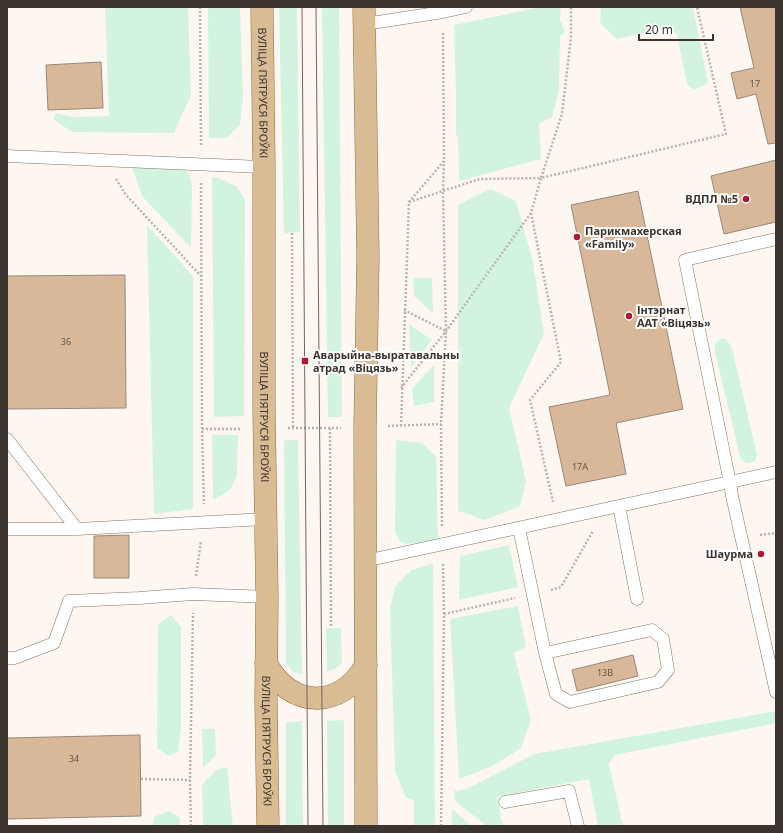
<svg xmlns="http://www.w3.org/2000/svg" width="783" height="833" font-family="'Noto Sans',sans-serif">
	<rect width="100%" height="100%" fill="#fef7f1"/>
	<path fill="#d2f4df" d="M105,7h83l3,88 -17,38 -102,-1 -19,-13 3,-6 16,4 37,-1z
		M208,7h32l3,91 -3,27 -14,13h-17z
		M279,7h18l3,225 -16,1z
		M322,7h17l3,410h-14z
		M541,7h20l-1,13 5,12 -5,4 -1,54 -7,27 -13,7 2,35 -82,22 -1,-43 -2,-4v-40l-2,-69z
		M601,7h92l15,76 -14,7 -7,-6 -10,-50 -10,-7 -50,12 -17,-16z
		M131,165l54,4 5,7 2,11 -1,61 -49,-52z
		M212,176l16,6 9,5 8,12 -1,217 -30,1z
		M490,189l26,12 17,61 11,72 -35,74 17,73 -6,25 -35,14 -27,-9v-306z
		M147,225l46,51v233l-39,5z
		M413,278h19l1,35 -19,-17z
		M409,324l23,16 -21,28z
		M720,339h5l4,4 3,5 25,107 -2,6c-7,4 -11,2 -15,-4l-25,-105c-1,-6 0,-9 5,-13z
		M434,365v37l-20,4 -2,-17z
		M212,435h26l-1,41 -7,14 -17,10z
		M284,440h14l4,234 -9,-2 -7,-9z
		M396,440l26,3 14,14 2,83 -31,4 -7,-3 -5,-9z
		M509,545l9,42 -59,13 1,-44z
		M433,563l2,263h-21v-26l-8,-2 -11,-27 -5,-162 5,-22 16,-17z
		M518,606l8,41 -12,6 17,67 -10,28 -28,18 -34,13 -9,-160z
		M171,615l10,13v100l-3,24 -10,4 -11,-8 1,-123z
		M326,628h15l1,35 -7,6 -8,3z
		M776,711v12l-161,32 -6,9 14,62h-25l-9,-47 -92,18 6,29h-16l-32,-25 -1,-10 13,-2 67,-35z
		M344,720v106h-16l-1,-105z
		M302,721l1,105h-17v-104z
		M202,729h13l1,26 -13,13z
		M227,767l6,59h-30l-1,-42 14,-14z
		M452,809l20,17h-20z
		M169,811l11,7v8h-27l1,-9z"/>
	<path fill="#d9b899" stroke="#98887a" d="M740,7h36v136l-8,1 -12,-50 -19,5 -6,-26 23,-5z
		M101,62l2,46 -55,2 -2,-45z
		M776,160v62l-52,12 -13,-58z
		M638,191l45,218 -67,14 10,51 -60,12 -17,-79 61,-12 -39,-190z
		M125,275l1,133 -119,1v-133z
		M129,535v43h-35v-42z
		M633,655l5,21 -61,15 -5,-21z
		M140,735l1,81 -134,3v-81z"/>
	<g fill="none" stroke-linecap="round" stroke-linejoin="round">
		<defs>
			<path id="lane" d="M365,24l78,-12 23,-5
				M7,156l257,11
				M776,239l-91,21 45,223 2,13 44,196
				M7,439l70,90 188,-10
				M619,506l18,93
				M519,528l26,125 11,41 14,8 88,-20 10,-12 -5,-31 -11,-9 -107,23
				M7,529h70
				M365,561l411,-89
				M7,658h8l39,-15 15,-42 70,-3 54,-4 74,3
				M505,802l64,-11 9,35"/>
			<g id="primary">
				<path id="s1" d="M262,7l2,160v242l3,188 -1,104 2,125"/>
				<path d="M364,7l4,250 -3,170 1,399"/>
				<path d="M266,663c24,46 75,47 100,2"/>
			</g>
		</defs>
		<use href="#lane" stroke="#827365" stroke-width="13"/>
		<use href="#primary" stroke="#916e42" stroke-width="23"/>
		<path stroke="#bab3ad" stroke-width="2.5" stroke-dasharray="2 2" stroke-linecap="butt" d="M200,7l1,139
			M116,179l10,16 75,81
			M201,183l1,246 2,75
			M409,202l71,-23 61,-1 21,-64 9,-77v-30
			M531,213l30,149 -31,38 23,102
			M292,233l1,195
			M404,310l42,21
			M401,388l45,-57 85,-118 10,-35 185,-44 -29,-127
			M388,426l53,-2
			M401,426l8,-224 35,-41 -1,-130
			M288,428h53
			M330,428l1,200
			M202,429h39
			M442,526l-1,-102 5,-93 -3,-140 1,-30
			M760,535l16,-2
			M196,576l5,-35
			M551,590l10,-3 32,-56
			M444,614l71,-16
			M141,779l49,1
			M191,826l-1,-46 3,-167
			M441,826l3,-212 -1,-51"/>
		<use href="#lane" stroke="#fff" stroke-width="12"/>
		<use href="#primary" stroke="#d9bb94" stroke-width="22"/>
		<path stroke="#6f6862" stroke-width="1" d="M302,7l6,819
			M316,7l7,819"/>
	</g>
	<g fill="#ac1731" stroke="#fff" stroke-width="1.5">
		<circle cx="746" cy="199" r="4"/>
		<circle cx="577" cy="237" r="4"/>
		<circle cx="629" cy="316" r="4"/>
		<rect x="301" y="357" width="8" height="8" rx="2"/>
		<circle cx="761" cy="554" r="4"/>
	</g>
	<g text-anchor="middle" stroke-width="4" stroke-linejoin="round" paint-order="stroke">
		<g font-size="9" fill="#63564a">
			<text x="755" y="87">17</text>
			<text x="66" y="345">36</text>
			<text x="580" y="470">17А</text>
			<text x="605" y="676">13В</text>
			<text x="74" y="762">34</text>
		</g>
		<g font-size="11" fill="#3c352f" stroke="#fff">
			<text dy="4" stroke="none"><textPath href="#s1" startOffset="86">ВУЛІЦА ПЯТРУСЯ БРОЎКІ</textPath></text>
			<text dy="4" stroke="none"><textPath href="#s1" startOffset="410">ВУЛІЦА ПЯТРУСЯ БРОЎКІ</textPath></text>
			<text dy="4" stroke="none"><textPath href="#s1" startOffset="734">ВУЛІЦА ПЯТРУСЯ БРОЎКІ</textPath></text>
		</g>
		<g font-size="11" font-weight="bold" fill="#3c352f" stroke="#fff" text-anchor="start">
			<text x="738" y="203" text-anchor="end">ВДПЛ №5</text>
			<text x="585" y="235">Парикмахерская<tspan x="585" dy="13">«Family»</tspan></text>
			<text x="637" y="314">Інтэрнат<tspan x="637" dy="13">ААТ «Віцязь»</tspan></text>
			<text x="313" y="359">Аварыйна-выратавальны<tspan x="313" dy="13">атрад «Віцязь»</tspan></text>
			<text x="753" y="558" text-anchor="end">Шаурма</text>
		</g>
	</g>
	<rect width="783" height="833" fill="none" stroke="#3c352f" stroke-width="16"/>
	<path d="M639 34v6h74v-6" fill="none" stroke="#3c352f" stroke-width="2"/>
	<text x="645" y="34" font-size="12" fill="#3c352f" stroke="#ffffff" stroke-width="3" paint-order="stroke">20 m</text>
</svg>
